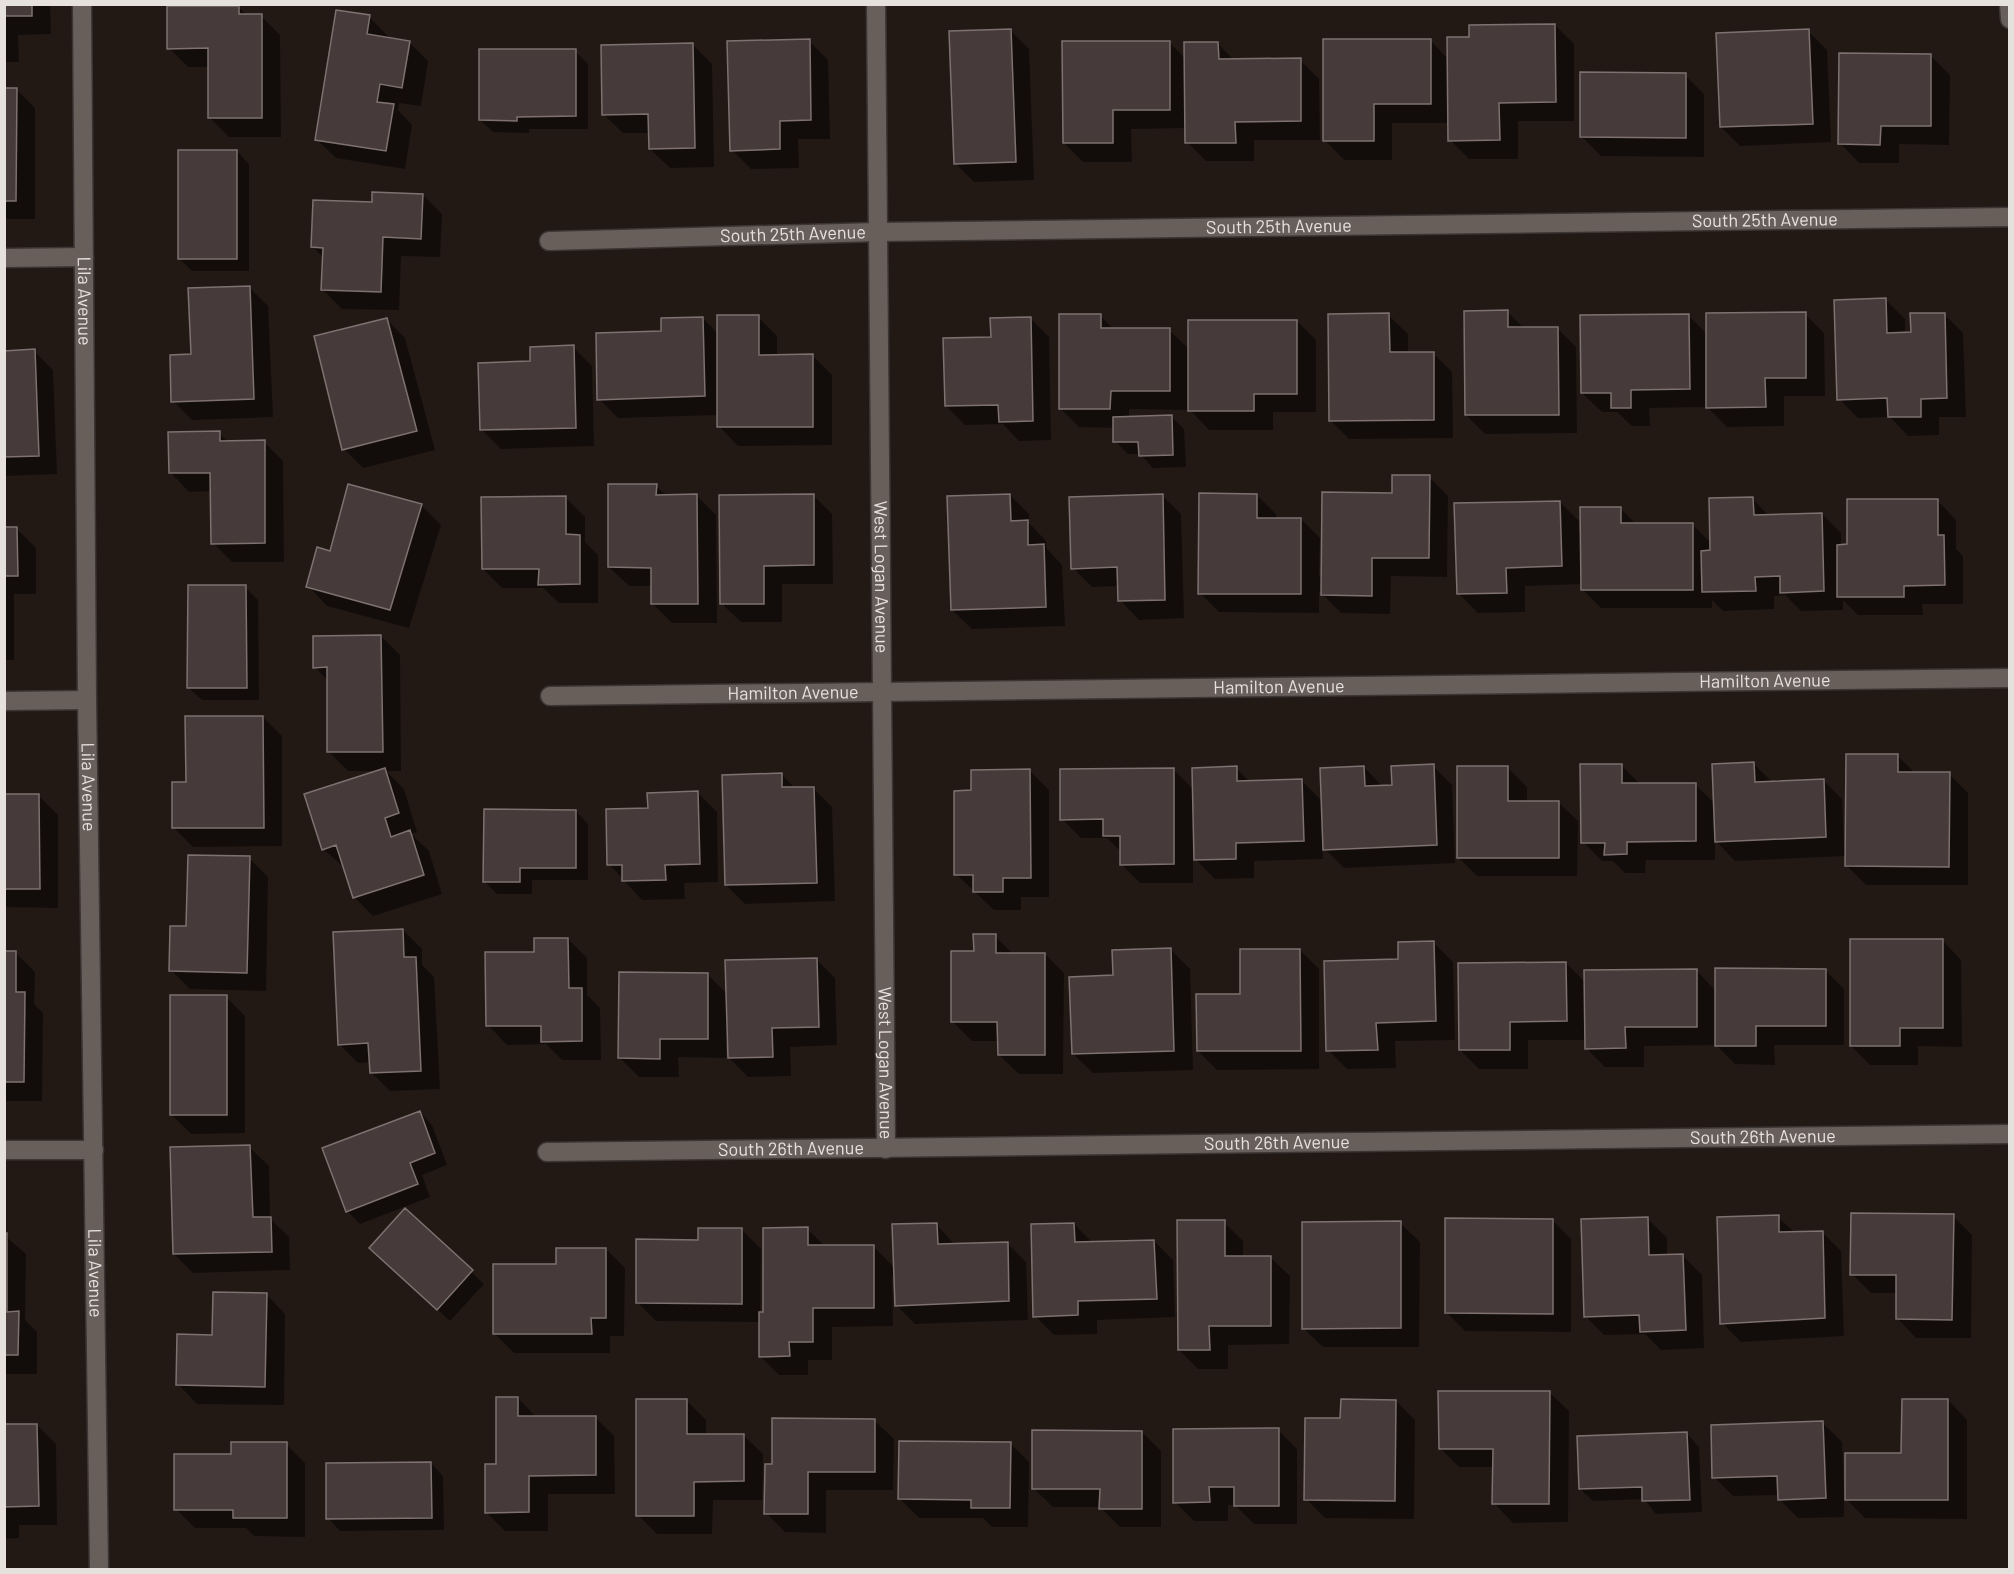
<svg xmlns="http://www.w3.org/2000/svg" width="2014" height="1574" font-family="Barlow,sans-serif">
	<rect width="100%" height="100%" fill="#221915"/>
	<path fill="#0007" d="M4,4h46l1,30 -33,1 1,27h-15z
		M239,7l8,9h14l19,19 1,102h-52l-19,-19v-51h-22l-19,-19z
		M369,17l19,19v3l21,3 19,19 -7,45 -22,-3 -1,7 14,15 -7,44 -69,-11 -20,-19z
		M1555,25l19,19v77h-56v38h-49l-19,-19v-17h-58v37h-48l-19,-20 105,-100 19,20 22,-22z
		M1010,30l19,19 5,131 -60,2 -19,-19z
		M1808,31l19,19 4,92 -91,4 -19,-19z
		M809,41l19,19 2,79h-32l1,29 -48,1 -19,-19z
		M1169,42l17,17 32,-15 17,17 65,-1 19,19 1,61h-66v21h-48l-19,-19v-14l-56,1 1,33h-49l-19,-19z
		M693,45l19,19 2,103 -44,1 -20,-19v-16h-27l-20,-19z
		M575,51l13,13v65h-59v4l-36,-1 -13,-12z
		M1931,56l19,19 -1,70 -50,-1v19h-40l-19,-20z
		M1685,75l19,19v63l-103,-1 -19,-19z
		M4,89h12l19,19v111h-31z
		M237,151l12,13v107h-57l-13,-13z
		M423,195l19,19 -2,43 -39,-1 -2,54 -57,-1 -19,-19 1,-32 -12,-12 61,-42z
		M249,287l19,19 5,111 -81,3 -19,-19 20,-46z
		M1886,300l19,19v15h7l32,-20 19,19 3,84h-27v18l-31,1 -18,-19 -32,1 -19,-19z
		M1507,312l17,16h33l19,19 1,86 -92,1 -19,-19z
		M1805,314l19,19 1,63h-41v30l-57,1 -20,-20 -58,1 1,18h-18l-15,-14h-15l-20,-19 106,-78 19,19z
		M1100,315l14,15h55l21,20 107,-29 19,19v72h-43v18h-64l-19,-20 -61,-1v9l43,-1 12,12 2,38 -33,1 -13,-14h-12l-13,-13v-13l-36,-1 -19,-19z
		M1388,315l20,19v19h25l19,19 1,66 -104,1 -19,-19z
		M758,317l19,19v20h36l19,19v70l-94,1 -19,-20v-11l-101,3 -19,-19 64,-66 40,-15 15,16z
		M1030,318l19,19 2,103 -32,1 -16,-17 -38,1 -19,-19 46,-68z
		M386,319l19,19 30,112 -72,18 -19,-19z
		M573,347l19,19 2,80 -93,3 -19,-19 50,-67z
		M34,351l19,19 4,104 -53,2v-124z
		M219,433l9,9h36l19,19 1,101h-52l-19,-19 -1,-52 -23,1 -19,-20z
		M1429,477l19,19 -1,81 -56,-1 -1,38 -49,-1 -22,-22v22l-100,-1 -19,-19 57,-98 19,19v5h25l19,19 -1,38h3l71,-82z
		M656,486l11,10h30l19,19 1,108h-45l-19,-19v-18h-24l-20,-19z
		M813,495l19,19 1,70h-51v38h-41l-20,-19z
		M1010,495l19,19v9l17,18 1,8 15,16 3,61 -93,3 -20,-19z
		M1162,495l19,19 3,104 -45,2 -19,-20 -1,-14 -27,1 -19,-19z
		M566,498l19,19v25l13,13v48h-39l-16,-15h-41l-19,-19z
		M1752,498l17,18 53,-2 19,19v13h8l88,-46 19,20v29l7,7v48h-41l1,11h-65l-15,-15v10l-42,1 -16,-16 -11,1v13l-51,2 -11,-11v8h-111l-19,-19v-5l-57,2v26l-47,1 -19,-19 101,-92 19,19v11l41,-24 17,17h56l18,18z
		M421,505l20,20 -32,103 -82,-22 -19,-20 23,-33z
		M4,529h13l19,19v46h-22v66h-10z
		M245,587l13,13 1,100h-57l-13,-12z
		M381,636l19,19 1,116h-15l18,18 13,43 -6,2 18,17 13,43 -69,22 -19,-19 -9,-29 -22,-19 55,-78h-30l-19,-19 -1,-71 -13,-14z
		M263,717l19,19v110l-89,1 -19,-19 13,-44z
		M1897,755l19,19h33l19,19v92h-102l-19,-19v-10l-112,5 -20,-21v20h-69l-1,13h-20l-12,-12h-11l-19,-19 39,-76 18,18h55l20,20 38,-41 20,20 50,-3 19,19 2,49h3z
		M1433,766l19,19 3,78 -111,5 -22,-22 1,13 -69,2v17l-39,1 -19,-19 -1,-8h-2v31h-53l-19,-19v-12l-14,-14h-26l-19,-19 111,-50 21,21 42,-22 14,14 51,-2 22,22 41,-35 19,20 10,-1z
		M1508,768l19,19v15h31l20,19 -1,55h-100l-19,-19z
		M1030,771l19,19v107h-28v13h-27l-38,-36 16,-82z
		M781,774l14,14h18l19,19 3,94 -90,3 -19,-19z
		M698,793l19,19 1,70 -34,1 1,16 -43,1 -33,-36 40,-54z
		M4,796h35l19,19v93l-54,-1z
		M576,811l12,13v56h-56v14h-35l-13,-13z
		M249,858l19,19 -2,114 -76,-2 -19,-19z
		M403,930l19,19v16l12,12 6,112 -50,2 -19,-19v-10l-13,1 -19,-19z
		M995,936l19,19 31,-1 19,19 -1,101h-44l-20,-19v-14h-27l-19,-19 22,-69z
		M568,939l19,19v37l13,13 1,52h-39l-16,-16 -39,1 -19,-20 48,-72z
		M1942,940l19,20 1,87 -44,-1v19h-48l-19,-19z
		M1434,943l19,19 2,78 -60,1 1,27 -49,1 -19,-19 71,-90z
		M1171,950l19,19 3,101 -100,3 -20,-19 42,-77z
		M1300,950l19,19v100l-102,1 -19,-19 44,-56z
		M4,953h12l19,19 -1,32 9,9 -1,88h-38z
		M816,959l19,19 2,67 -47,2 1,29 -43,1 -19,-19v-17h-3v17l-48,-1 1,20h-40l-19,-19 87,-84 20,20z
		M1566,963l20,20 110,-13 20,21 109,-21 19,19v56h-70l1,20 -40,-1 -19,-19 -72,1v21h-39l-19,-19v-8h-58v29h-49l-19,-19z
		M226,997l19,19v117l-54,1 -19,-19z
		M420,1112l12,13 15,40 -25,10 8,22 -70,27 -13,-13z
		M249,1147l20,19 1,53 19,18 1,33 -97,3 -19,-19z
		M405,1210l79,74 -34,37 -66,-61z
		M1953,1216l19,19 -1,103h-55l-19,-20v-25h-26l-19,-19z
		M1778,1217l17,16 27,-1 19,19 3,85 -103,6 -19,-19z
		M1647,1218l20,20v18h16l19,19 2,73 -43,2 -16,-16 -41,1 -19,-19z
		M1552,1220l19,19v93l-106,-1 -19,-19z
		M1224,1222l19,19v16h27l20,19 -1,68 -61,1v24h-30l-19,-19z
		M1400,1223l20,19 -1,105h-96l-20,-19z
		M936,1224l19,21 52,-2 19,19 2,58 -113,4 -19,-19 -1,-29h-3l1,50 -61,1v33h-24v15h-29l-19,-19v-34l-104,-1 -19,-19 62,-60 43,-12 19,19 -1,64h5l42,-84 18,17h48l22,22z
		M1074,1224l19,19 61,-2 19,19 2,57 -78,3v14l-43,1 -19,-19z
		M4,1235l22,19 -1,66 12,12v42h-33z
		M606,1249l19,19 -1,68h-14v17h-96l-19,-19 63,-69z
		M266,1294l19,20 -1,91 -87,-1 -19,-20 35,-48z
		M1549,1392l20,19 -1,111 -55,1 -19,-20v-36h-35l-19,-19z
		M518,1398l19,20 58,-1 19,19 1,58h-67v37h-43l-19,-19z
		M1948,1400l19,20v99l-102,-1 -21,-21v20l-46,1 -19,-19v-4l-46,1 -19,-19 109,-54 19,19 2,50h2l57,-37z
		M687,1401l19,19v15h37l20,19 -1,46h-49l-1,34h-55l-19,-19z
		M1396,1401l19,19 -1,99 -89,-1 -19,-19z
		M874,1420l20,19 -1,51h-67v43l-41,-1 -19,-19 7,-48z
		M37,1425l19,19 1,81h-38v13l-15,1v-113z
		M1278,1430l19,19v75h-43l-19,-19h-7v16h-34l-19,-19z
		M1142,1432l19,19v76h-41l-20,-20h-47l-20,-19z
		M1687,1434l12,13 3,65 -46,2 -12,-15 -51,2 -13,-12z
		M1010,1443l19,19 -1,65h-36l-9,-9h-64l-19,-19z
		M286,1444l19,19v74l-51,-1 -8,-8h-51l-19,-19 56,-54z
		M431,1463l12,13 1,54 -104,1 -12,-13z"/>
	<path fill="#463b3a" stroke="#7e7170" stroke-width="1.5" d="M4,4h28v12h-28z
		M167,6h72v8h23v104h-54v-70l-41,1z
		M336,10l34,5 -3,19 43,7 -8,47 -22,-4 -3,18 17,2 -8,47 -71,-11z
		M1555,24l1,78 -57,1 1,37 -52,1 -1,-104h22v-12z
		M1011,29l5,133 -62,2 -5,-133z
		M1809,29l4,95 -93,3 -4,-94z
		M810,39l1,81 -31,1v28l-50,2 -3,-110z
		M1323,39h108v65h-57v37h-51z
		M1062,41h108v69h-57v33h-50z
		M1184,42h34l1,17 82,-1v63l-66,1 1,21h-51z
		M693,43l2,105 -46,1 -1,-35 -46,1 -1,-70z
		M479,49h97v67l-59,1v4l-38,-1z
		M1839,53l92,1v72h-50l-1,19 -42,-1z
		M1580,72l106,1v65l-106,-1z
		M4,88h13l-1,113h-12z
		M178,150h59v109h-59z
		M372,192l51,2 -2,45 -38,-2 -2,55 -60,-2 2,-42 -12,-1 2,-47 59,2z
		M250,286l4,113 -83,3 -1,-47 21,-1 -3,-66z
		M1886,298l1,35 24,-1 -1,-19h35l2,85 -26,1v18h-33l-1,-19 -50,2 -3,-100z
		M1508,310v17h50l1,88h-94l-1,-104z
		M1806,312v66h-41l1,29 -60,1v-95z
		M1389,313l1,39h44v68l-105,1 -1,-107z
		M1059,314h42v14h69v63h-59l-1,18h-51z
		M1689,314l1,75 -59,1v18h-20v-15h-30l-1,-78z
		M717,315h42v40l54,-1v73h-96z
		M703,317l2,79 -108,4 -1,-67 65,-2v-13z
		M1031,317l2,104 -34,1 -1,-17 -53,1 -2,-68 48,-1 -1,-19z
		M387,318l30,113 -75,19 -28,-114z
		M1188,320h109v74h-43v17h-66z
		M574,345l2,83 -96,2 -2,-67 52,-2v-14z
		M35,349l4,107 -35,1v-106z
		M1172,415l1,40 -34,1 -1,-14h-25v-25z
		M220,431v10l45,-1v103l-54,1 -1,-71h-41l-1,-41z
		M1392,475h38l-1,83h-57v38l-51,-1 1,-103 70,1z
		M348,484l74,20 -32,106 -84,-23 11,-40 13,4z
		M608,484h49l-1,11 41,-1 1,110h-47v-36l-43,-1z
		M1199,493l58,1v24h44v76h-103z
		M814,494v71l-50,1v38h-44l-1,-109z
		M1010,494l1,27 17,-1v25l16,-1 2,63 -95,3 -4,-114z
		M1163,494l2,106 -47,1 -1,-34 -46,2 -2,-72z
		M566,496v38l14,1v49l-42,1 1,-16h-57l-1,-72z
		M1753,497l1,18 68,-2 2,78 -44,2v-17l-25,1 1,14 -54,1 -1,-41 9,-1 -1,-52z
		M1847,499h91v36h6l1,50 -41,1v11h-67v-52l10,-1z
		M1560,501l2,65 -56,2 1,25 -50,1 -3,-91z
		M1580,507h41v16h72v67h-112z
		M4,527h13l1,49h-14z
		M188,585h58l1,103h-60z
		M381,635l2,117h-56v-85l-14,1v-32z
		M185,716h78l1,112h-92v-46h14z
		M1846,754h52v18h52l-1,95 -104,-1z
		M1754,762l1,20 69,-3 2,58 -111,5 -3,-78z
		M1434,764l3,81 -114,5 -3,-82 44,-2 1,20 27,-1 -1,-19z
		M1580,764h42v19h74v58l-69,1v12l-23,1 1,-12h-24z
		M1237,766v15l65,-2 2,62 -68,2v16l-42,1 -2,-92z
		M1457,766h51v35h51v57h-102z
		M385,768l14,45 -14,5 6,19 19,-7 14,45 -71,23 -17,-53 -14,5 -18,-56z
		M1174,768v96l-54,1v-29h-17v-17l-43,1v-51z
		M1030,769l1,109h-28v14h-30v-17h-19v-84l17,-1v-20z
		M782,773v14h32l3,96 -92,2 -3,-110z
		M698,791l2,73 -35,1 1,15 -44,1v-16h-15l-1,-56 42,-1 -1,-15z
		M4,794h35l1,95h-36z
		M484,809l92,1v58h-56v14h-37z
		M188,855l62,1 -3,117 -78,-2 1,-45h16z
		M403,929l1,28h12l5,114 -51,2 -2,-30 -30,2 -5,-113z
		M973,934h23v19h49v102h-47l-1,-33h-46v-71h23z
		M534,938h34l1,50h13v53l-41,1v-16h-55l-1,-74h49z
		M1850,939h93v89h-43v18h-50z
		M1434,941l2,80 -60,2 2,27 -52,1 -2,-90 74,-2v-17z
		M1171,948l3,103 -102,3 -3,-77 44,-2 -1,-25z
		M1240,949h60l1,102h-104l-1,-57h44z
		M4,951h12v41h9l-1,90h-20z
		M817,958l2,69 -47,1 1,29 -45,1 -3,-98z
		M1566,962l1,59 -57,1v28h-51l-1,-87z
		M1715,968l111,1v57h-70v20h-41z
		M1697,969v58h-72l1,21 -41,1 -1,-79z
		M619,972l89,1v66h-48v20l-42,-1z
		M170,995h57v120h-57z
		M420,1111l15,42 -25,10 8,21 -72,28 -24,-64z
		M250,1145l3,72h18l1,35 -99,2 -3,-107z
		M405,1208l68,62 -36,40 -68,-62z
		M1851,1213l103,1 -2,106 -56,-1v-44h-46z
		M1779,1215v17l44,-1 2,87 -105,6 -3,-107z
		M1648,1217l1,38 34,-1 3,76 -46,2 -1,-17 -55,2 -3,-98z
		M1445,1218l108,1v95l-108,-1z
		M1177,1220h48v36h46v70h-62l1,24h-32z
		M1401,1221v107l-99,1v-107z
		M937,1223l1,21 70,-2 1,59 -114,5 -3,-82z
		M1074,1223l1,19 79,-2 3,59 -79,2v14l-45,2 -2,-93z
		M808,1227v18h66v63h-61v34h-24l1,14 -31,1v-45h4v-84z
		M698,1228h44v76l-106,-1v-64l62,1z
		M4,1233h3v79l12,-1 -1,44h-14z
		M556,1248h50v70h-15l1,16h-99v-70h63z
		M213,1292l54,1 -2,94 -89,-2 1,-51 35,1z
		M1438,1391h112l-1,113h-57l1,-55h-54z
		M496,1397h22v19h78v59l-67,1v36l-44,1v-49h11z
		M636,1399h51v35h57v47l-50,1v34h-58z
		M1341,1399l55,1 -1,101 -91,-1 1,-82h35z
		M1902,1399h46v101h-103v-47h56z
		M772,1418l103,1v53h-67v42h-44l1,-50h7z
		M1823,1421l3,77 -48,2 -1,-24 -65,2 -1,-53z
		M4,1424h33l2,82 -35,1z
		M1279,1428v78h-45v-19h-25l1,15 -37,1v-74z
		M1032,1430l110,1v78h-43l1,-20h-68z
		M1687,1432l3,68 -48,1v-14l-63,2 -2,-53z
		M899,1441l112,1 -1,66h-39v-8l-73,-1z
		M231,1442h56v76h-54v-8h-59v-56h57z
		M431,1462l1,56 -106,1v-56z"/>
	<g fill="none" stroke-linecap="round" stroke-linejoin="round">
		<defs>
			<g id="minor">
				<path id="s1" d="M82,4l5,696 12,870"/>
				<path id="s2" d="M876,4l10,1145"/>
				<path id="s3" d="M549,241l328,-9 1133,-15"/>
				<path d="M4,258l80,-1"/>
				<path id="s4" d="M550,696l1460,-18"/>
				<path d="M4,701l83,-1"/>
				<path d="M4,1150h90"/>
				<path id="s5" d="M547,1152l1463,-18"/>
			</g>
			<path id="tertiary" d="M2009,4l1,15"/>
		</defs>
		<use href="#minor" stroke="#3b3533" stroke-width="21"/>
		<use href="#tertiary" stroke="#3b3533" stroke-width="21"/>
		<use href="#minor" stroke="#695f5a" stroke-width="18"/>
		<use href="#tertiary" stroke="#695f5a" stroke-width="18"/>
	</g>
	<g text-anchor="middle" stroke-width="4.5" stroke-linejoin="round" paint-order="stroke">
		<g font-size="18" fill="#e7e1de" stroke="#080504">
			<text dy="6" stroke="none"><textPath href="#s3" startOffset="1216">South 25th Avenue</textPath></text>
			<text dy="6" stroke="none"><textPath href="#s3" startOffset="730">South 25th Avenue</textPath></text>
			<text dy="6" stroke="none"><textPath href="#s3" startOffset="244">South 25th Avenue</textPath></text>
			<text dy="6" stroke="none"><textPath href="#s1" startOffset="297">Lila Avenue</textPath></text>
			<text dy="6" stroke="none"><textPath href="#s2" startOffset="573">West Logan Avenue</textPath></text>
			<text dy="6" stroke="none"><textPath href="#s4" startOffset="1215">Hamilton Avenue</textPath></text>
			<text dy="6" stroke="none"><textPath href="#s4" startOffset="729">Hamilton Avenue</textPath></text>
			<text dy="6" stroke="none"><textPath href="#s4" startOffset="243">Hamilton Avenue</textPath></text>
			<text dy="6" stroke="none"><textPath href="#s1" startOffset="783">Lila Avenue</textPath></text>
			<text dy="6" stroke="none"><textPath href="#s2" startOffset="1059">West Logan Avenue</textPath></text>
			<text dy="6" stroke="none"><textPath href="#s5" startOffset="1216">South 26th Avenue</textPath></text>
			<text dy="6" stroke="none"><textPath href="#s5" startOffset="730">South 26th Avenue</textPath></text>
			<text dy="6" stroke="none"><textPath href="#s5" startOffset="244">South 26th Avenue</textPath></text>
			<text dy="6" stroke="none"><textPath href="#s1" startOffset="1269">Lila Avenue</textPath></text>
		</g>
	</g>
	<rect width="2014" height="1574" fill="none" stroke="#e7e1de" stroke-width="12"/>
</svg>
